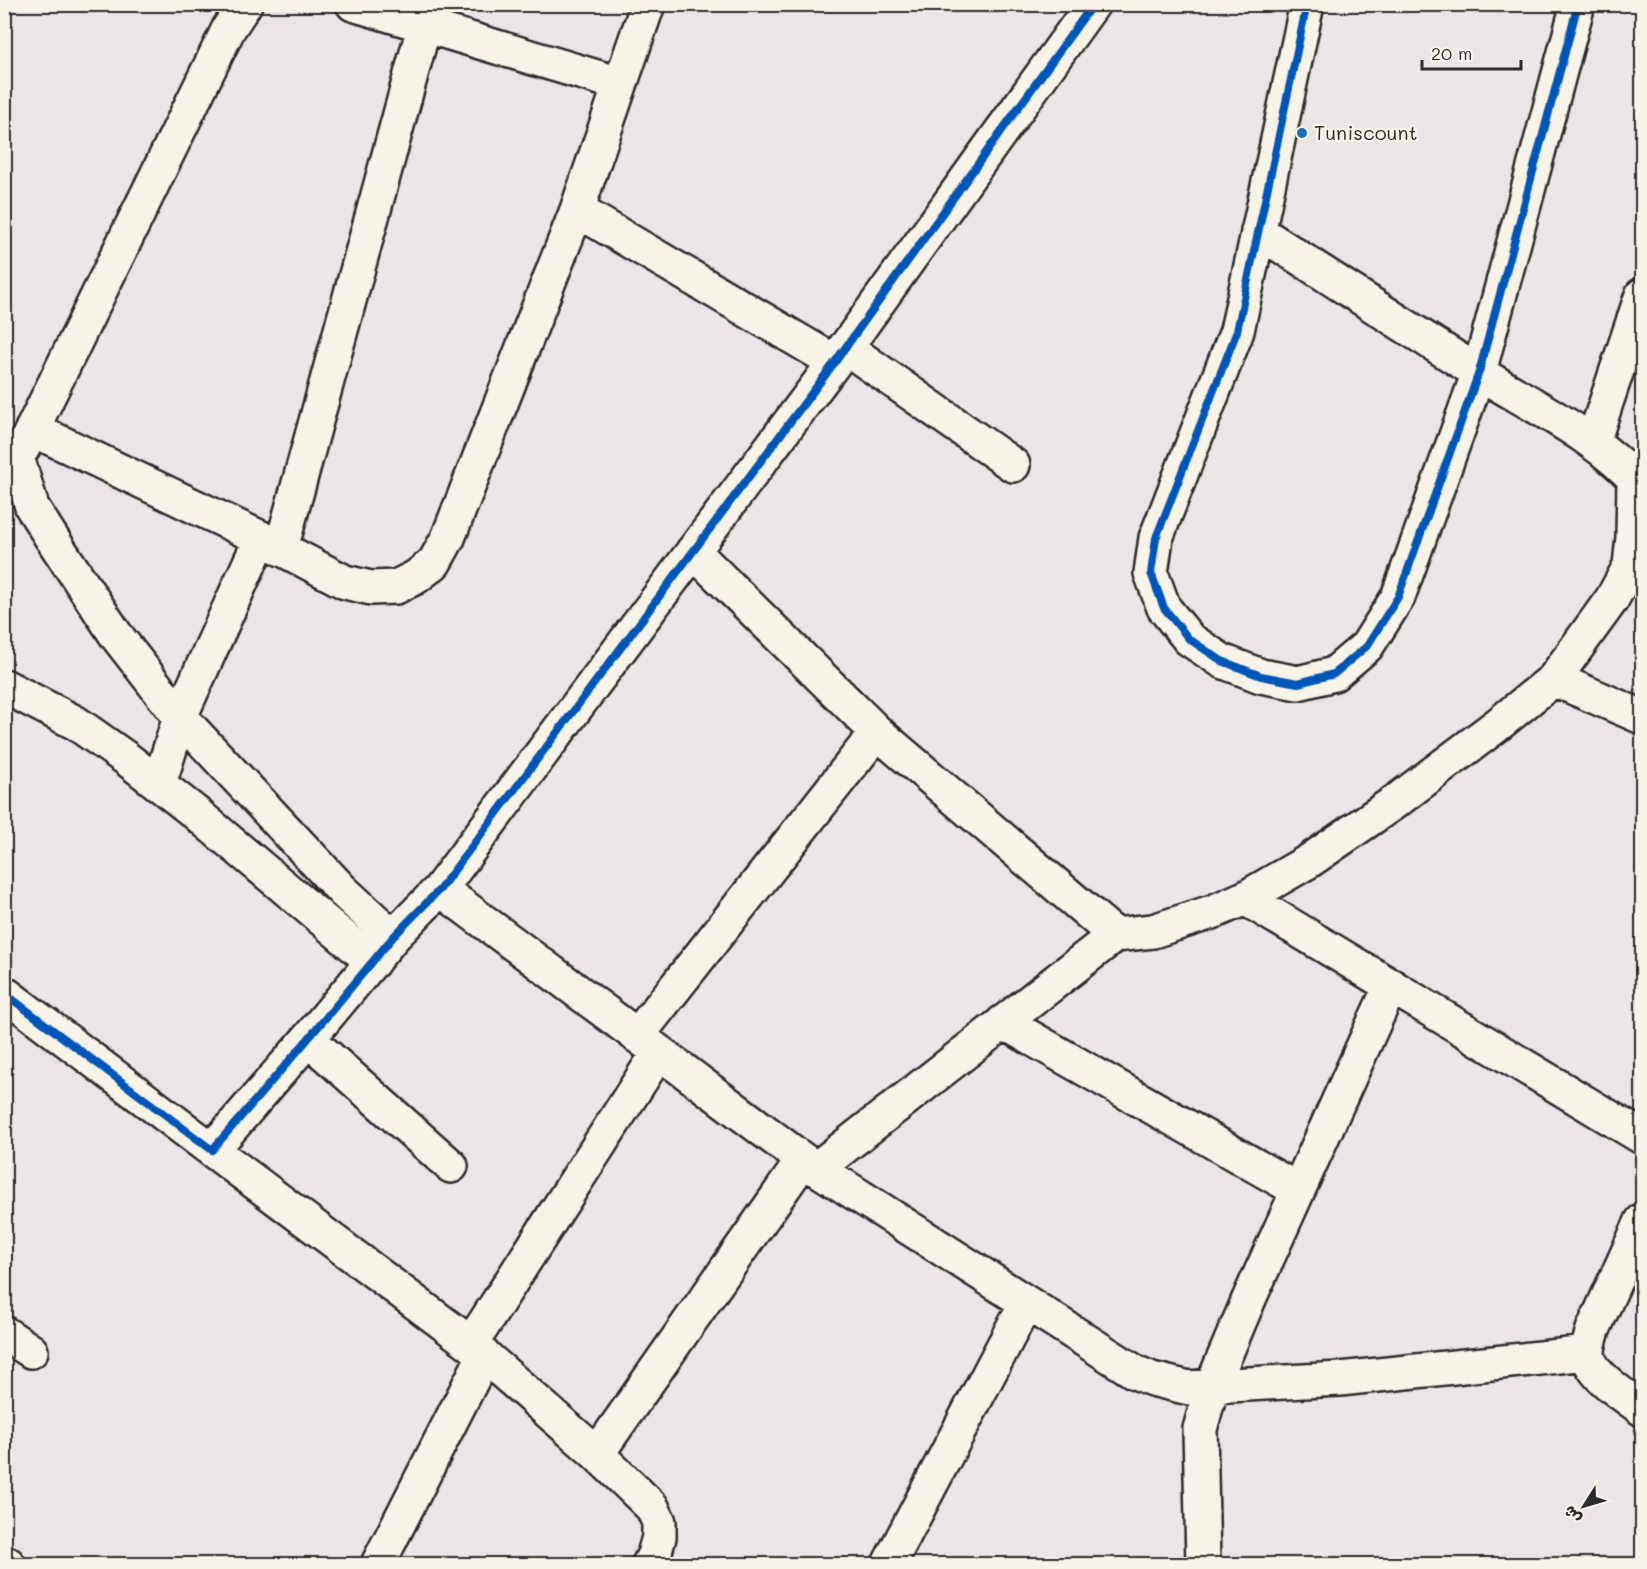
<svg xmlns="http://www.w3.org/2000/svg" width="1647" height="1569" font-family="Mali,'Playpen Sans Arabic',sans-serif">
	<rect width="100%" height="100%" fill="#ebe5e5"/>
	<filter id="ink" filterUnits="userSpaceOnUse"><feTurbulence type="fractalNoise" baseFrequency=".0167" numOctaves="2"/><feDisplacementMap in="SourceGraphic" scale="12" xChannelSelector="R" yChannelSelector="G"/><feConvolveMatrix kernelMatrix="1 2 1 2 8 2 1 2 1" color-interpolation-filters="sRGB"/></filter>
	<g filter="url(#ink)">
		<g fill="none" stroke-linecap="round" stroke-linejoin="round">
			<defs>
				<path id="minor" d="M353,4l267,80
					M1307,4l-70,327 -81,207 -5,35 13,35 25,31 33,22 39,15 37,7 36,-9 33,-28 31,-49 81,-225 99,-368
					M577,210l258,152
					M1258,231c73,47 146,95 220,141 56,35 120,64 164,115
					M845,347l168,118
					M32,429l229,109 84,44 26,6 25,-1 20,-10 18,-14 14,-25 129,-328 71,-206
					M1593,442l49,-147
					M23,448l206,-420 16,-24
					M4,451l13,6 15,50 19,30 65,98 64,82 163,174 50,46
					M281,549l143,-522
					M693,551l184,181 238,203
					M1554,679l88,38
					M4,686l72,37 51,36 70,55 176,148
					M159,784l21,-67 81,-179
					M440,889l219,163 -188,292
					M1245,898l397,239
					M4,993l208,157 96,-111 85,-102 47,-48 395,-527 258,-358
					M1003,1022l295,168
					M637,1036l240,-304
					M308,1039l143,127
					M659,1052l144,108 332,212 17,7 37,9 23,-2 128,-7 248,-26
					M212,1150l259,194 126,110 55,53 7,15v15l-5,18 -5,9
					M816,1169l299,-234 38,-4 62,-20 30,-13 64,-37 90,-62 97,-73 58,-47 58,-80 18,-33 3,-29 1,-60
					M1642,1221l-49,109c-2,7 -5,15 -5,23 1,22 38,43 54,56
					M4,1333l27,18
					M597,1454l206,-294
					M4,1562l4,2
					M378,1564l106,-208
					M889,1564l137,-261
					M1203,1564l-3,-135 12,-43 37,-87 142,-314"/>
			</defs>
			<use href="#minor" stroke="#2b2b2b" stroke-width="38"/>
			<use href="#minor" stroke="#f7f3e8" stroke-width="33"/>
			<defs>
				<path id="cycleway" d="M1307,4l-70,327 -81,207 -5,35 13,35 25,31 33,22 39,15 37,7 36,-9 33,-28 31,-49 81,-225 99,-368
					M4,993l208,157 96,-111 85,-102 47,-48 395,-527 258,-358"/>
			</defs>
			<use href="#cycleway" stroke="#f7f3e8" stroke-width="11"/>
			<use href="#cycleway" stroke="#0057b8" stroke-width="8"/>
		</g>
	</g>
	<circle fill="#1f6fb2" stroke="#f7f3e8" stroke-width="2" cx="1302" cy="133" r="6"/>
	<g text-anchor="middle" stroke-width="5" stroke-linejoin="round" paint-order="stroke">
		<g font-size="20" fill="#2b2b2b" stroke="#f7f3e8" text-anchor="start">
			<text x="1314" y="140">Tuniscount</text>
		</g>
	</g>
	<rect width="1647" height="1569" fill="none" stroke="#f7f3e8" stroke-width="24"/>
	<rect x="12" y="12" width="1623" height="1545" fill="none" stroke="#2b2b2b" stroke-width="2" filter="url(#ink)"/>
	<g transform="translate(1584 1506) rotate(233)" stroke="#f7f3e8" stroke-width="4.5" paint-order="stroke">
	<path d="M0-4.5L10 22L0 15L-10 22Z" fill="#2b2b2b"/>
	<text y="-9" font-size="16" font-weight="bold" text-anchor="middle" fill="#2b2b2b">ش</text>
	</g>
	<path d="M1422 60v9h99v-9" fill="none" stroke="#2b2b2b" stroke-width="3"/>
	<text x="1431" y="60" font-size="18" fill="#2b2b2b" stroke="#f7f3e8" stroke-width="4.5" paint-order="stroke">20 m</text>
</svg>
